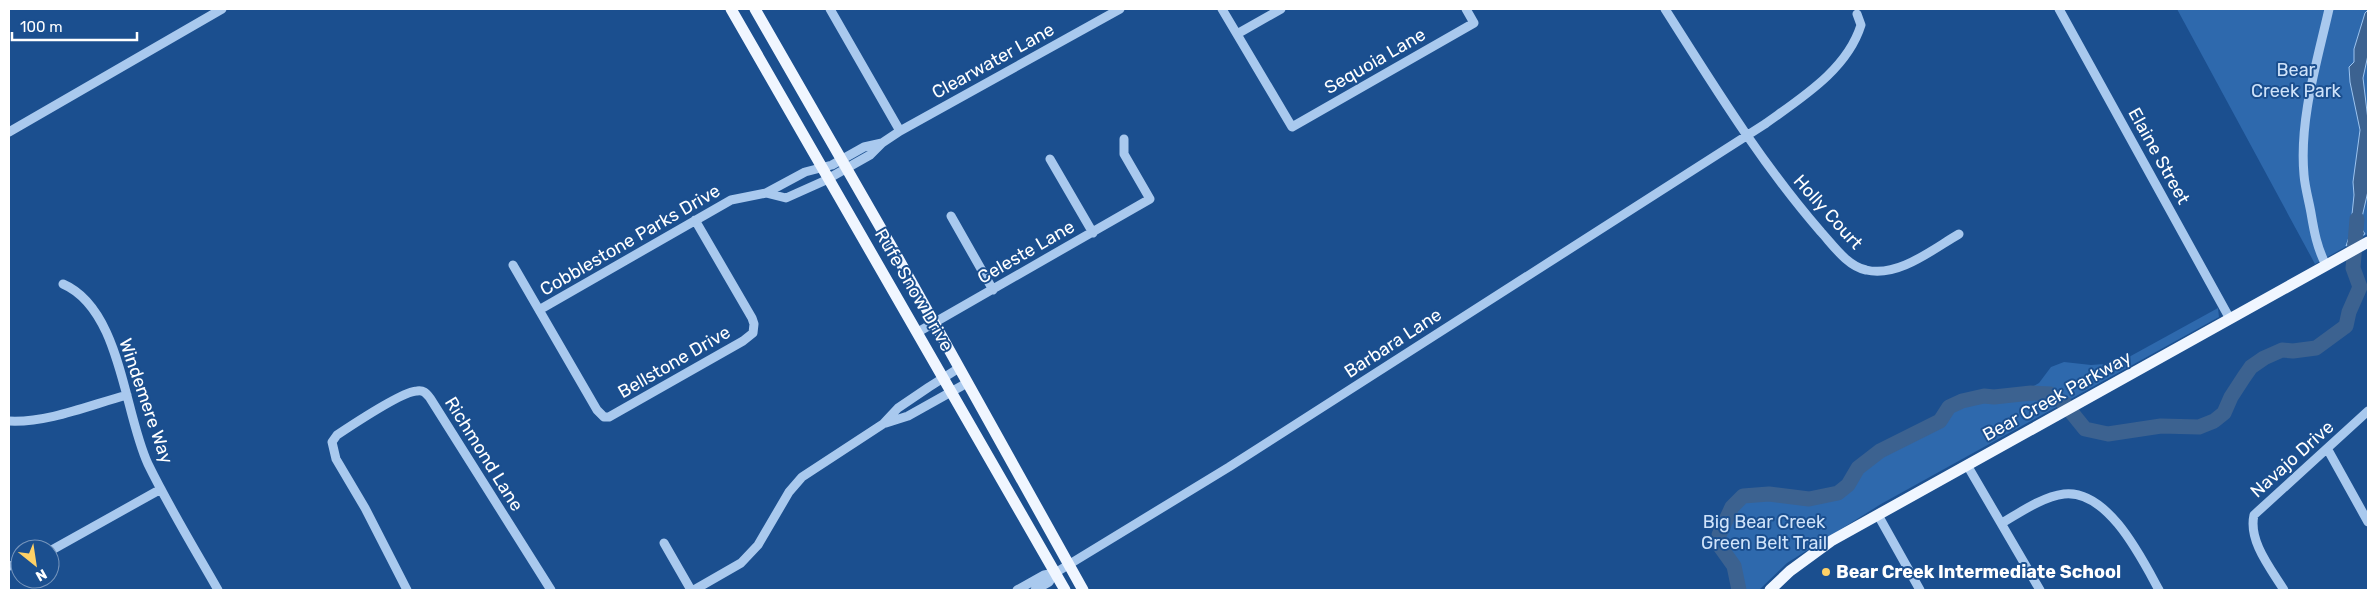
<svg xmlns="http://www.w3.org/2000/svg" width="2377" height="599" font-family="Rubik,sans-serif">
	<rect width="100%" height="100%" fill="#1b4f8f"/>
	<path fill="#2e69ad" d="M2177,9h191v225l-53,30z
		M2218,308l1,9 -338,187 -94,59 -28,27h-20l-5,-24 -15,-21v-10l13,-28 11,-11 26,-2 40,5 29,-6 10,-8 10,-17 22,-17 60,-31 9,-13 24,-9 48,-5 18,-10 12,-16 13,-5 27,3 27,-2z"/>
	<path fill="#3c6290" stroke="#9cc4f0" d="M2368,10v45l-5,23 5,42v71l-8,35 5,8 -19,12 4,-12 4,-39 -1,-13 7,-52 -10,-48 -1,-15 5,-5v-13l11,-36z"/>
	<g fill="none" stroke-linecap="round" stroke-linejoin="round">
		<path stroke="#3c6290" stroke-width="15" d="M1739,590l-5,-24 -15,-21v-10l13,-28 11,-11 26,-2 40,5 29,-6 10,-8 10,-17 22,-17 60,-30 9,-14 13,-6 22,-5 10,1 37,-4 19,1 14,9 21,26 23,5 53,-8 38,1 15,-6 10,-8 7,-16 13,-20 7,-10 13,-9 18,-8 11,1 23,-3 30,-22 3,-14 11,-25 -7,-19 4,-49"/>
		<path stroke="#a9c9ee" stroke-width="9" d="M830,9l70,122
			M1222,9l70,118 182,-104 -8,-14
			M1665,9c49,77 96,154 156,223 12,13 26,34 45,38 32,8 67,-21 93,-36
			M2059,9l171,310
			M1237,34l44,-25
			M9,132l213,-123
			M1050,159l43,74
			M766,193l20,5 38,-17 46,-26 12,-12 18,-12 220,-122
			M951,216l42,74
			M513,265l84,145 7,7h5l134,-76 10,-8 1,-9 -2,-6 -57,-98
			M2326,265c-9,-17 -12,-34 -15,-52 -2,-12 -6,-25 -7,-38 -5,-55 13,-113 25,-166
			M63,284c58,25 61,129 85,180 21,43 46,84 70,126
			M539,310l192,-110 35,-7 39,-21 27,-7 32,-18 18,-4
			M918,332l232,-133 -26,-45v-15
			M9,421c39,2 81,-16 118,-26
			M886,423l22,-7 59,-33
			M2328,450l40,72
			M1967,465l73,125
			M1878,515l42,75
			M2002,523c19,-11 40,-26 62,-29 44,-5 78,65 95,96
			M664,543l27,47
			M50,551l111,-62
			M9,566l11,-2
			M407,590l-42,-82 -29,-49 -4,-17 5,-7c15,-10 66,-44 80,-44 7,-1 9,2 13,7l121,192
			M694,590l47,-27 17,-18 31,-53 13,-15 81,-53 15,-16 31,-21 30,-19
			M1017,590l27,-15 11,-2 174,-106 536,-343c36,-26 82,-54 96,-99l-4,-11
			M1035,590l14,-8 6,-9
			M2284,590c-13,-21 -36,-49 -30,-75l114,-104"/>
		<path stroke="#f0f6ff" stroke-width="11" d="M731,9l334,581
			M755,9l143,249 185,332
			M1770,590l20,-19 41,-30 537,-299"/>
	</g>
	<circle fill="#ffd166" stroke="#1b4f8f" stroke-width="2" cx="1826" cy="572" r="5"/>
	<g text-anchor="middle" stroke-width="4" stroke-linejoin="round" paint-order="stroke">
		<g font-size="18" fill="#fff" stroke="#1b4f8f">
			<text transform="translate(993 61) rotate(-29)" y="6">Clearwater Lane</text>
			<text transform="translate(1375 61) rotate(-30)" y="6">Sequoia Lane</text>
			<text transform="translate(2159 156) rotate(61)" y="6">Elaine Street</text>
			<text transform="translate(1828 212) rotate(48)" y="6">Holly Court</text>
			<text transform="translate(630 240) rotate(-30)" y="6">Cobblestone Parks Drive</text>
			<text transform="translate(1026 252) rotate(-30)" y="6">Celeste Lane</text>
			<text transform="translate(914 290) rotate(60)" y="6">Rufe Snow Drive</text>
			<text transform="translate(1393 343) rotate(-33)" y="6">Barbara Lane</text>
			<text transform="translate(674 362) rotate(-30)" y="6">Bellstone Drive</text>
			<text transform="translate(2057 396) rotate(-29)" y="6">Bear Creek Parkway</text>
			<text transform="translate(146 401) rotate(71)" y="6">Windemere Way</text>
			<text transform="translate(484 454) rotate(58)" y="6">Richmond Lane</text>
			<text transform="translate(2292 459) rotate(-42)" y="6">Navajo Drive</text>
		</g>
		<g font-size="18" fill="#cfe3fa" stroke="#1b4f8f">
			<text x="2296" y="76">Bear<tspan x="2296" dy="21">Creek Park</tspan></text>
			<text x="1764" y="528">Big Bear Creek<tspan x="1764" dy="21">Green Belt Trail</tspan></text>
		</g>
		<g font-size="18" font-weight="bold" fill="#fff" stroke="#1b4f8f" text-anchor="start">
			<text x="1836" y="578">Bear Creek Intermediate School</text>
		</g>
	</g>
	<rect width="2377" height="599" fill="none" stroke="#ffffff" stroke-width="20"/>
	<g transform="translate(35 564) rotate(150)"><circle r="24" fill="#1b4f8f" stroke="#7695bc"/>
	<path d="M0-4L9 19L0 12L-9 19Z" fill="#ffd166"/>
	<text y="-8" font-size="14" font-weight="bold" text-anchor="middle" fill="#ffffff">N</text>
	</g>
	<path d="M12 32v8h125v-8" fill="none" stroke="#ffffff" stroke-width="2.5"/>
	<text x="20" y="32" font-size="15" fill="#ffffff" stroke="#1b4f8f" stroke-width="4" paint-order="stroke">100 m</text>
</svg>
